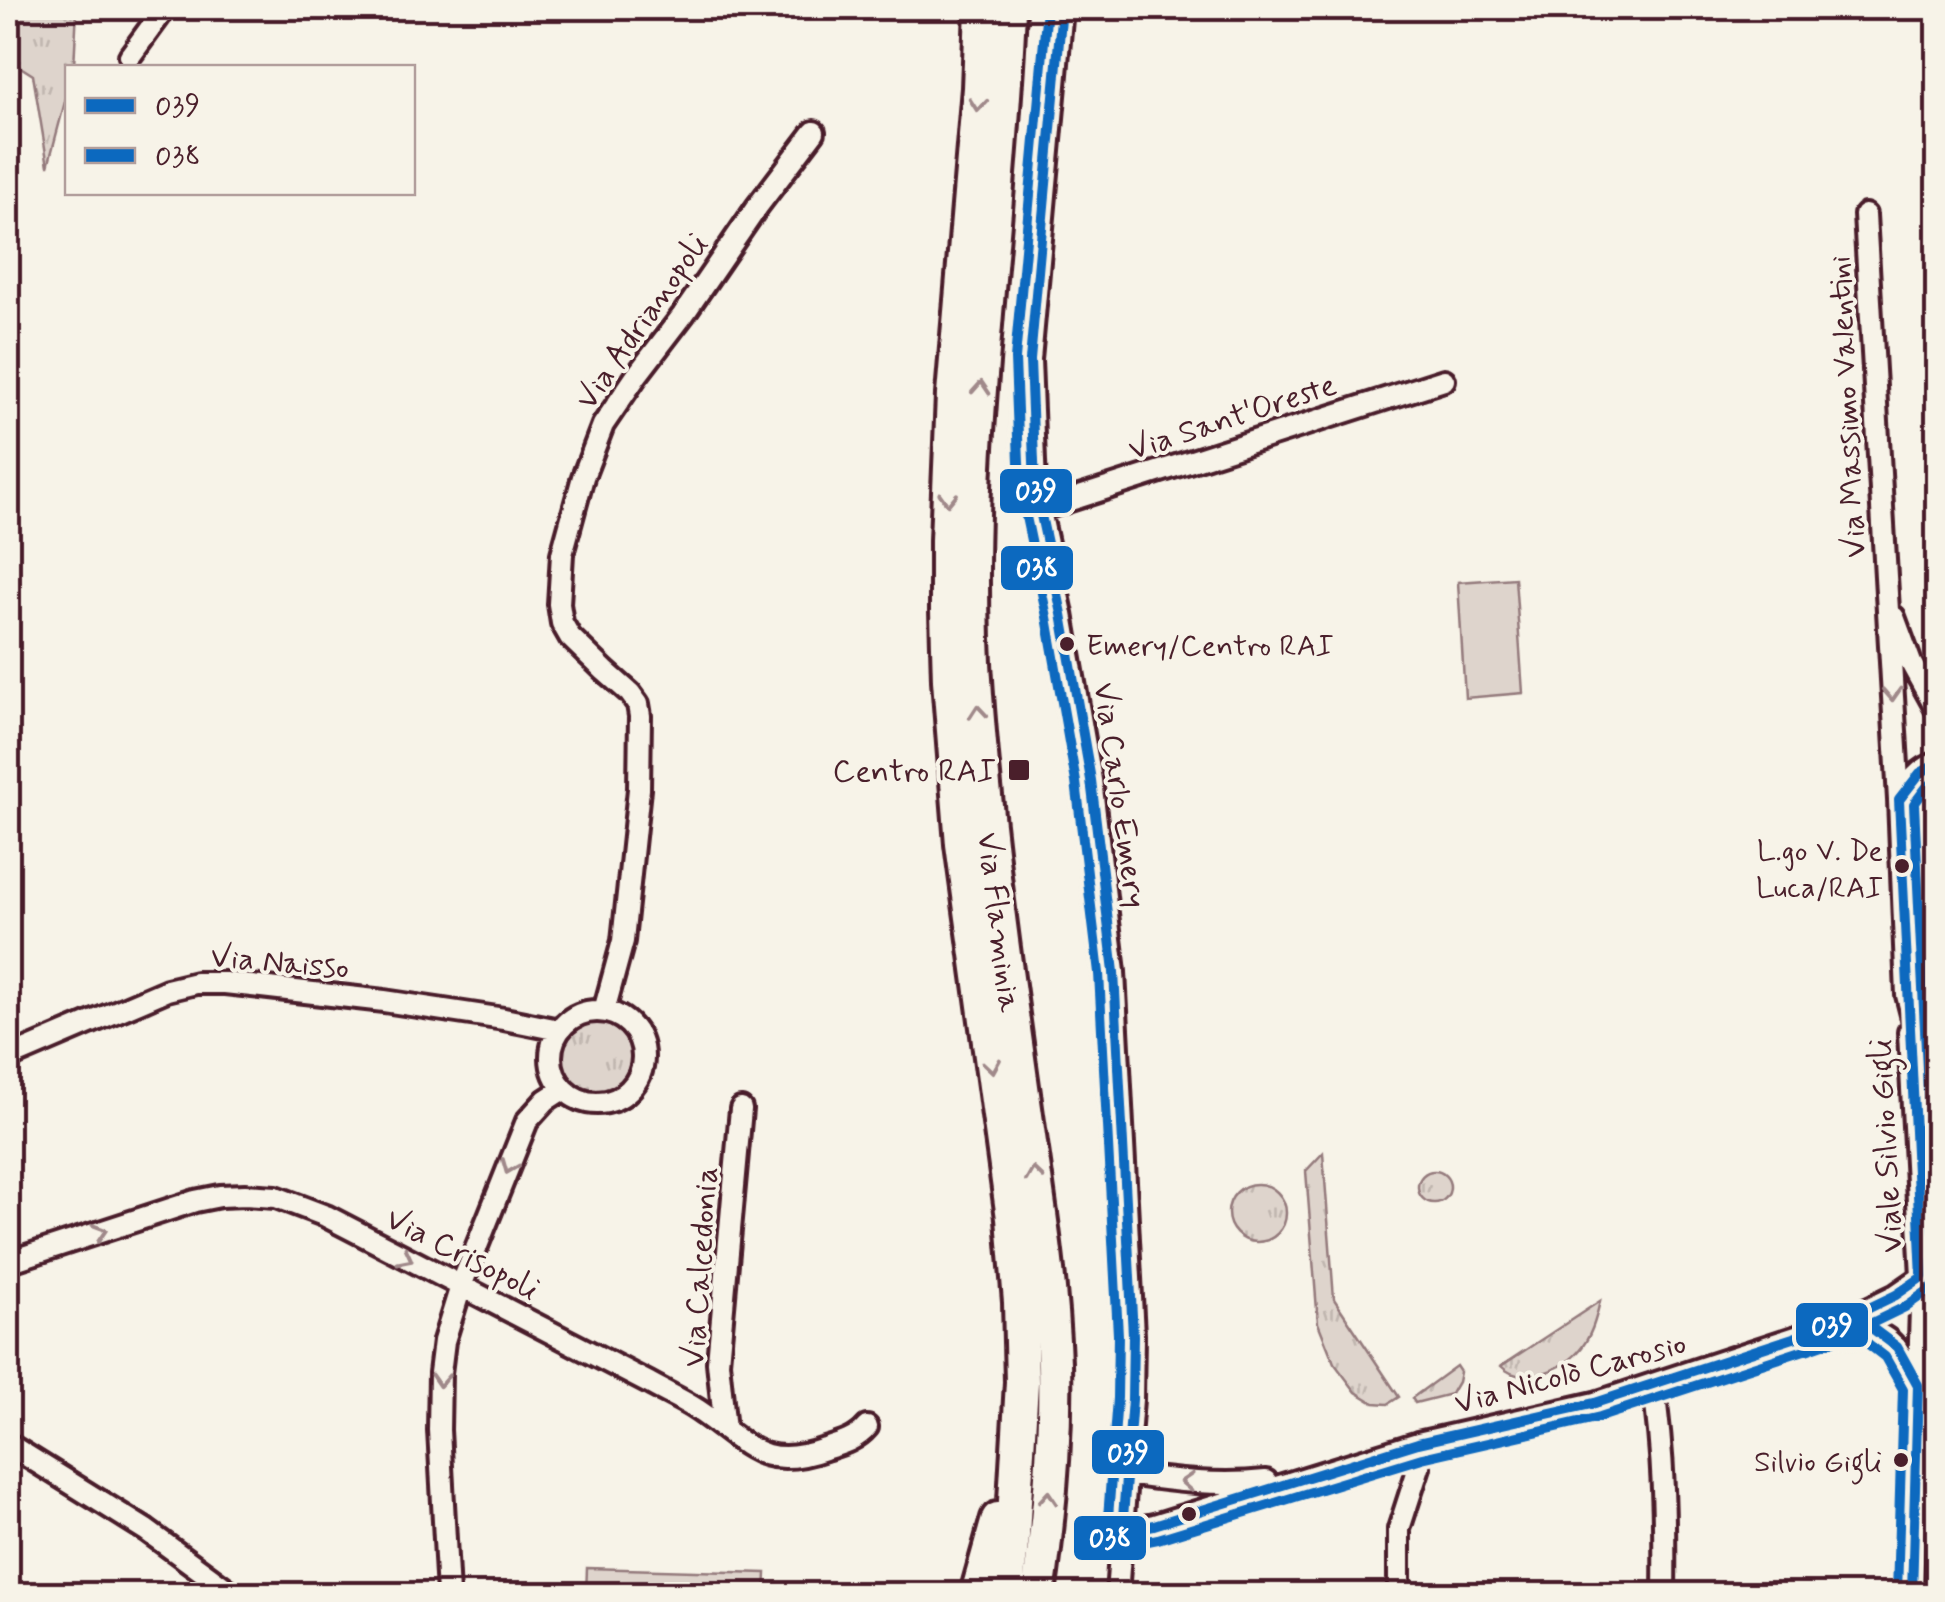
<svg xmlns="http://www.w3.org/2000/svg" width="1945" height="1602" font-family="Mynerve,sans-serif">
	<defs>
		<pattern id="grass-tufts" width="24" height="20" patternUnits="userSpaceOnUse" patternTransform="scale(2.5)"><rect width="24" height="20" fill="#ded4cc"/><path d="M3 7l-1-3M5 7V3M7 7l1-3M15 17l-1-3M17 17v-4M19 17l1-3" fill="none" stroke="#c0b6af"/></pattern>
	</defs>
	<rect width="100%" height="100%" fill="#f7f3e8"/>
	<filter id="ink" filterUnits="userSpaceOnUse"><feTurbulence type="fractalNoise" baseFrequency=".01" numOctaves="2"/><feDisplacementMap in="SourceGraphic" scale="20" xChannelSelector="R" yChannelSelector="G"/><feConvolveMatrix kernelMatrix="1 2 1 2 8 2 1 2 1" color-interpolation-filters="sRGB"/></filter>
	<g filter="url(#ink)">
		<path fill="url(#grass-tufts)" stroke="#947a7c" stroke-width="2.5" d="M8,8h69l-3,59 -6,1 -1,26 -19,72 -15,-91 -25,-16z
			M1934,779l3,-1v110l-3,-52 -17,1c-2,-30 -7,-37 17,-58z
			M563 1056a34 34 0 1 1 68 0a34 34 0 1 1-68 0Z
			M1323,1153l11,146 65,98 -11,7 -14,-1 -18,-11 -22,-29 -16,-40 -12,-152z
			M1418 1187a16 16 0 1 1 32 0a16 16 0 1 1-32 0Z
			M1228 1213a29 29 0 1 1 58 0a29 29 0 1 1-58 0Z
			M1600,1301c-4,18 -9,37 -22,51 -17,19 -57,35 -77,14z
			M1456,1366l4,6 -2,10 -7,12 -36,9 -3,-5z"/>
		<path fill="#ded4cc" stroke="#947a7c" stroke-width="2.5" d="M1515,578l8,115 -58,5 -7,-116z
			M587,1568l179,5 -1,21h-179z"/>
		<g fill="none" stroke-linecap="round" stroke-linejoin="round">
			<defs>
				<path id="minor" d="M1062,8l-32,352 5,127 27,127 29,166 23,192 19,363 -1,64 -15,195
					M130,56l35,-48
					M1865,215l34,585 8,195 13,51 18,21
					M1039,510l405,-130
					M1894,617l17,46 27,49
					M1899,800c10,-16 19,-32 39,-37
					M551 1057a46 46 0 1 1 92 0a46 46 0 1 1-92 0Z
					M604,1011l19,-70 16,-152 1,-73 -2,-12 -8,-11 -25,-22 -35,-34 -8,-14 -3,-19 3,-50 21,-77 20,-52 34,-50 46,-60 74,-108 57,-75
					M1909,1032l13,245 -10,317
					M8,1058l159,-68 29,-7h29l159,18 120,18 55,11
					M8,1262l187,-61 25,-5 25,-1 31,2 50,19 323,167c16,9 34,17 49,27 49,33 63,62 127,39 16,-5 31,-9 42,-22
					M1838,1324c52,8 54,14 79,59
					M1653,1384c11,70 12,140 11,210
					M725,1430l-7,-68 23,-253
					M8,1444l138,86 87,64
					M1127,1474c47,7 92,12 139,7
					M1122,1531l32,-6 264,-82 177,-40 241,-79 60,-29 26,-18
					M448,1594l-9,-164 1,-57 4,-32 17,-55 66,-165 19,-21 17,-11
					M1399,1594v-65l20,-62 -1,-24"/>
				<path id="trunk" d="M982,8l-3,80 -26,307 -6,145v71l2,69 13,164 51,374 7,84 2,80 -9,153 -7,59
					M1009,8c-9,229 -50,457 -33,687 10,136 29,271 48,406 12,87 27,174 30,262 2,77 -5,155 -16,231
					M977,1594l21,-75"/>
			</defs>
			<use href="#minor" stroke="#4a1f2b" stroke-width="28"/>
			<use href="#trunk" stroke="#4a1f2b" stroke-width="40"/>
			<use href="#minor" stroke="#f7f3e8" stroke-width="20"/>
			<use href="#trunk" stroke="#f7f3e8" stroke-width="32"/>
			<defs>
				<path id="bus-1" d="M1062,8l-32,352 5,127 27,127 29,166 23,192 19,363 -1,64 -10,132 32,-6 264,-82 177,-40 241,-79 60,-29 26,-18 -23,-477 21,-27 18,-10
					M1801,1336l35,-12 37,5 24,18 21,38 -6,209"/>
				<path id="bus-2" d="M1047,8l-32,351 5,129 27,129 29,165 23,191 19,362 -1,63 -10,133 6,12 10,3 35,-7 264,-81 178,-41 241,-79 64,-31 28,-20 4,-11 -23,-472 12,-16 12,-9
					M1806,1350l32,-11 29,4 18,14 18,32 -6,205"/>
			</defs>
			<use href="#bus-1" stroke="#f7f3e8" stroke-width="18"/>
			<use href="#bus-2" stroke="#f7f3e8" stroke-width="18"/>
			<use href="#bus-1" stroke="#0c69bf" stroke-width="10"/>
			<use href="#bus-2" stroke="#0c69bf" stroke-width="10"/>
		</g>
		<defs><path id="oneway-chevron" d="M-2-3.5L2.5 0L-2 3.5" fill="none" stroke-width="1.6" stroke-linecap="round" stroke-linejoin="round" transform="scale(2.5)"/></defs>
		<g stroke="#a0898a">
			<use href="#oneway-chevron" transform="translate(978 105) rotate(95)"/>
			<use href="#oneway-chevron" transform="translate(981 388) rotate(-86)"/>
			<use href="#oneway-chevron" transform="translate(948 499) rotate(92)"/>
			<use href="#oneway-chevron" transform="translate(1892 694) rotate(87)"/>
			<use href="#oneway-chevron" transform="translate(978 712) rotate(-95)"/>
			<use href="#oneway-chevron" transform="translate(992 1066) rotate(81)"/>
			<use href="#oneway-chevron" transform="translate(509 1167) rotate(112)"/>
			<use href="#oneway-chevron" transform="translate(1034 1174) rotate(-98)"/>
			<use href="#oneway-chevron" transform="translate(100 1232) rotate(-18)"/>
			<use href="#oneway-chevron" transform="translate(406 1258) rotate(27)"/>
			<use href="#oneway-chevron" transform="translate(440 1380) rotate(93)"/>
			<use href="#oneway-chevron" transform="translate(1187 1482) rotate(-176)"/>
			<use href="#oneway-chevron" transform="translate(1048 1498) rotate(-86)"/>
		</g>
	</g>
	<g fill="#4a1f2b" stroke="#f7f3e8" stroke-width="4">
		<circle cx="1067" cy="644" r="9"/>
		<rect x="1007" y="758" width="24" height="24" rx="5"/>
		<circle cx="1902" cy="866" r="9"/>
		<circle cx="1901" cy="1460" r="9"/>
		<circle cx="1189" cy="1514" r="9"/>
	</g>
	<g text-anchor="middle" stroke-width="8" stroke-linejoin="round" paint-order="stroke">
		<g font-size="30" fill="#4a1f2b" stroke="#f7f3e8" text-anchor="end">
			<text x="1086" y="655" text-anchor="start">Emery/Centro RAI</text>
			<text x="1883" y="860">L.go V. De<tspan x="1883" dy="37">Luca/RAI</tspan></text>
			<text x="1882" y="1471">Silvio Gigli</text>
		</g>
		<g font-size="32" fill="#4a1f2b" stroke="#f7f3e8">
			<text transform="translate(641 321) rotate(-55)" y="11">Via Adrianopoli</text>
			<text transform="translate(1846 407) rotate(-93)" y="11">Via Massimo Valentini</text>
			<text transform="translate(1232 416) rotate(-18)" y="11">Via Sant'Oreste</text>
			<text transform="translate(1121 795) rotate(82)" y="11">Via Carlo Emery</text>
			<text transform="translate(1000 922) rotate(83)" y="11">Via Flaminia</text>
			<text transform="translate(280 961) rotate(5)" y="11">Via Naisso</text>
			<text transform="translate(1885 1146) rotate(-93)" y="11">Viale Silvio Gigli</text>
			<text transform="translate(463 1253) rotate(27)" y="11">Via Crisopoli</text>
			<text transform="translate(699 1267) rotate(-86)" y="11">Via Calcedonia</text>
			<text transform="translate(1570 1372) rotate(-15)" y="11">Via Nicolò Carosio</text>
		</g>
		<g font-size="32" fill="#4a1f2b" stroke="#f7f3e8" text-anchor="end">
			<text x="996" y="781">Centro RAI</text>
		</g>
	</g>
	<g stroke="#f7f3e8" stroke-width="4">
		<rect x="998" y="467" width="76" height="48" rx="10" fill="#0c69bf"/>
		<rect x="999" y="544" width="76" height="48" rx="10" fill="#0c69bf"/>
		<rect x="1794" y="1301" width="76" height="48" rx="10" fill="#0c69bf"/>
		<rect x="1090" y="1428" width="76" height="48" rx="10" fill="#0c69bf"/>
		<rect x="1072" y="1514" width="76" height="48" rx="10" fill="#0c69bf"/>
	</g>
	<g font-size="28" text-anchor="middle" font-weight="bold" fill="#fff">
		<text x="1036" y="500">039</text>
		<text x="1037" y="577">038</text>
		<text x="1832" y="1335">039</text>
		<text x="1128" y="1462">039</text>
		<text x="1110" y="1547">038</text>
	</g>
	<rect width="1945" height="1602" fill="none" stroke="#f7f3e8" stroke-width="40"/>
	<rect x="20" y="20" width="1905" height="1562" fill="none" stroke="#4a1f2b" stroke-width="4" filter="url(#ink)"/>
	<rect x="65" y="65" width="350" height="130" fill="#f7f3e8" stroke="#b29e9c" stroke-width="2.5"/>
	<rect x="85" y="98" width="50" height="15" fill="#0c69bf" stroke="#b29e9c" stroke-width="2.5"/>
	<text x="155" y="115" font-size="30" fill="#4a1f2b">039</text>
	<rect x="85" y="148" width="50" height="15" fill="#0c69bf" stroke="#b29e9c" stroke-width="2.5"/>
	<text x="155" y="165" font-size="30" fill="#4a1f2b">038</text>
</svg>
